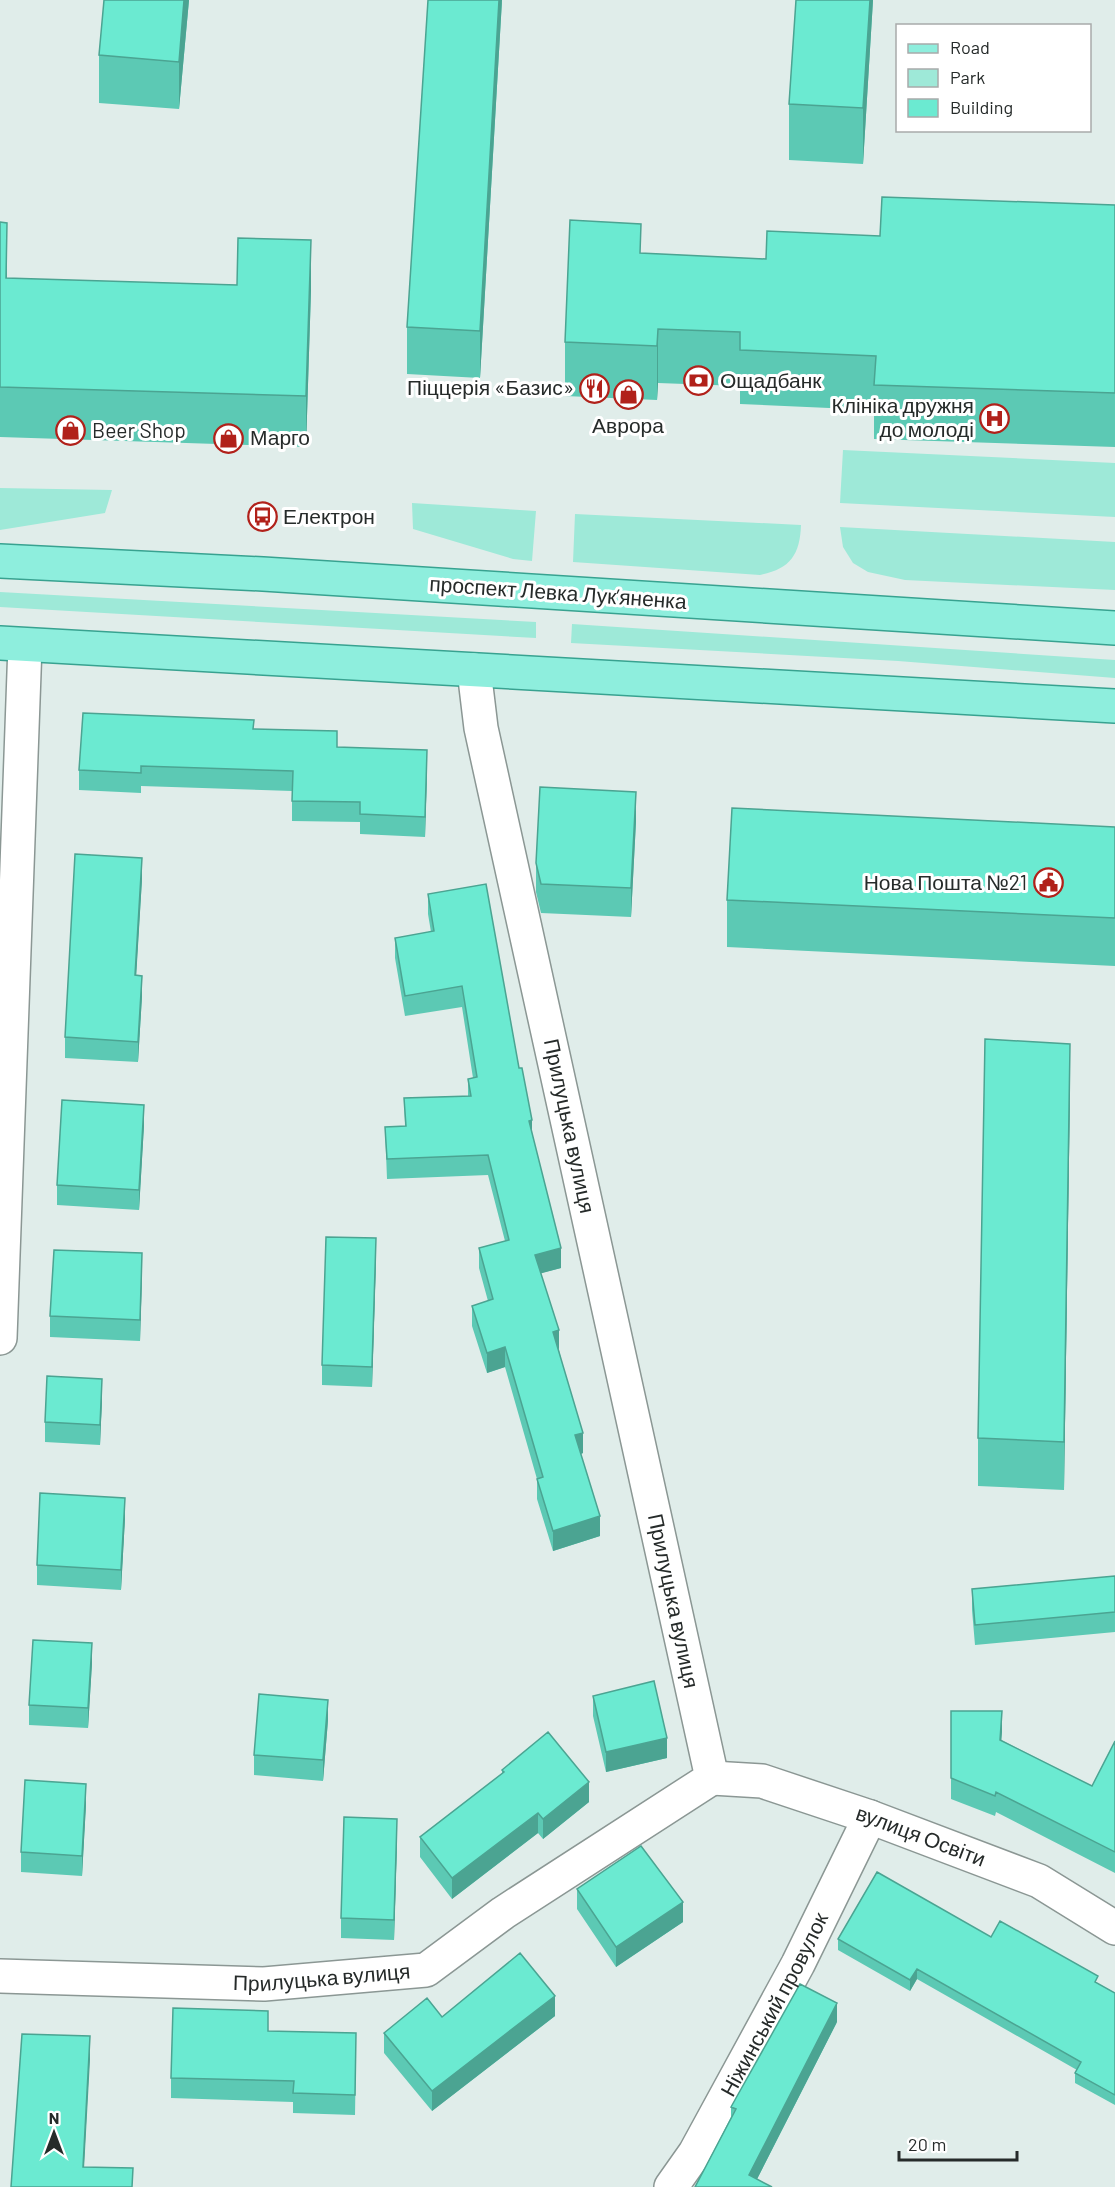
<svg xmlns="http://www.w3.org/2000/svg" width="1115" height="2187" font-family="Barlow,sans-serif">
	<rect width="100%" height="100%" fill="#e0edea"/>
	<path fill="#9ee9d8" d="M843,450l272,13v54l-275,-14z
		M0,488l112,2 -7,23 -105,17z
		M412,503l124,8 -4,50 -19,-2 -100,-30z
		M575,514l226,11c-1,30 -11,44 -41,50l-187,-13z
		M840,527l275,15v48l-210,-10 -37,-8 -15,-9 -10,-16z
		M0,592l536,30v16l-536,-31z
		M572,624l543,36v18l-217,-17 -327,-18z"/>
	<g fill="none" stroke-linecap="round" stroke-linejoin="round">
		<defs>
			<g id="minor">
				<path d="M0,1338l25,-693"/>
				<path id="s1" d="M712,1778l50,3 108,36 169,64 76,47"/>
				<path id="s2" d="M0,1976l264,8 162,-14 77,-57 209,-135 -231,-1050 -7,-58"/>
				<path id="s3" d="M671,2187l24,-34 103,-189 72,-147"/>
			</g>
			<path id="major" d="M0,561l263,13 852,54
				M0,643l1115,63"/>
		</defs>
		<use href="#minor" stroke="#8b9794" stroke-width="36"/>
		<use href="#major" stroke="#38a290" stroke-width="36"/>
		<use href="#minor" stroke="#fff" stroke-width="33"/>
		<use href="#major" stroke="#8eeedd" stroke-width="33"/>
	</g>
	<path fill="#5cc9b4" d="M189,0l-10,109 -80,-6v-48z
		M502,0l-22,378 -73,-4v-47z
		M796,0h77l-10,164 -74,-4v-56z
		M1115,205v242l-241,-8v-29l-134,-6v-18l-82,-3 -1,17 -92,-4v-54l76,-89 125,6 114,-23z
		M0,222l7,56 304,12 -5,157 -306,-10z
		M254,729l83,18 90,24 -2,66 -65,-3v-12l-68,-1v-30l-151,-5v7l-62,-3v-20z
		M636,821l-5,96 -90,-4 -5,-21v-29z
		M1115,827v139l-388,-19v-47z
		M142,879l-6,96 6,21 -4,66 -73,-4v-21z
		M428,894l91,174 13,68 29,132 -20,5 42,180 -2,1 19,82 -47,15 -16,-52v-20l-32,-112 -18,6 -15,-47v-20l16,-5 -9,-33v-20l26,-7 -17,-66 -101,4 -2,-52 20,-1 -1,-28 64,-2v-17l5,-1 -11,-71 -57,9 -10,-58v-20l36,-6 -3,-18z
		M1070,1091l-6,399 -86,-4v-48z
		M144,1125l-5,85 -82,-5v-20z
		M376,1258l-4,129 -50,-2v-20z
		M142,1273l-2,68 -90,-4v-21z
		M102,1399l-2,46 -55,-3v-20z
		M125,1518l-4,72 -84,-5v-20z
		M1115,1576v56l-140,13 -3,-35v-21z
		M92,1663l-4,65 -59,-3v-20z
		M593,1696l74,62 -61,14 -13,-56z
		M951,1711l51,20 -1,9 91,46 23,-45v132l-119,-61 -1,4 -44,-17z
		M328,1720l-5,61 -69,-6v-20z
		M502,1770l87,32 -46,37 -5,-6 -86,66 -32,-42v-20l82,-63z
		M86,1804l-4,72 -61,-4v-20z
		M397,1840l-3,100 -53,-2v-20z
		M577,1889l106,33 -67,45 -39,-58z
		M991,1937l107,47 17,9v112l-40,-22v-10l2,-3 -160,-91 -7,12 -72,-41v-11z
		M555,2016l-123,95 -48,-58v-20l58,-16z
		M837,2022l-80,157 -62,8 36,-70v-10z
		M268,2031l88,22 -1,62 -62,-2v-11l-122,-4v-20z"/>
	<path fill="#4ba492" d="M184,0h5l-10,109v-47z
		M499,0h3l-22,378v-47z
		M870,0h3l-10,164v-56z
		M7,223v50l-1,55v-50z
		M311,240v50l-5,157v-51z
		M658,329v54l-1,17v-54z
		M427,750v21l-2,66v-20z
		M636,792v29l-5,96v-29z
		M142,858v21l-7,117v-21z
		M142,976v20l-4,66v-20z
		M1070,1044v47l-6,399v-48z
		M144,1105v20l-5,85v-20z
		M532,1120v20l-3,-19z
		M376,1238v20l-4,129v-20z
		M561,1248v20l-26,7v-20z
		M142,1253v20l-2,68v-21z
		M559,1330v21l-6,-19z
		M505,1347v20l-18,6v-20z
		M102,1379v20l-2,46v-20z
		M583,1433v20l-8,3v-21z
		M125,1498v20l-4,72v-20z
		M600,1516v20l-47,15v-20z
		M92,1643v20l-4,65v-20z
		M328,1700v20l-5,61v-21z
		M1002,1711v20l-2,29v-20z
		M667,1738v20l-61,14v-20z
		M589,1782v20l-46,37v-20z
		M86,1784v20l-4,72v-20z
		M538,1813v20l-86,66v-21z
		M397,1819v21l-3,100v-20z
		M683,1902v20l-67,45v-20z
		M917,1969v10l-7,12v-11z
		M555,1996v20l-123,95v-20z
		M837,2003v19l-84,165 -4,-12z
		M90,2036v24l-7,127v-20z"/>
	<path fill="#6bead1" stroke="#4ba492" stroke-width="1.5" d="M104,0h80l-5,62 -80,-7z
		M428,0h71l-19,331 -73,-4z
		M796,0h74l-7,108 -74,-4z
		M882,197l233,8v188l-241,-8 2,-29 -136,-6v-18l-82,-3 -1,17 -92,-4 5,-122 71,4 -1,29 126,6 1,-28 113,5z
		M0,222l7,1 -1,55 231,7 1,-47 73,2 -5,156 -306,-9z
		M83,713l171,7 -1,9 84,2v16l90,3 -2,67 -65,-3v-12l-68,-1 1,-30 -152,-5v7l-62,-3z
		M540,787l96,5 -5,96 -90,-4 -5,-21z
		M732,808l383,19v91l-388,-18z
		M75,854l67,4 -7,117 7,1 -4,66 -73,-5z
		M486,884l33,184h3l10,52 -3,1 32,127 -26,7 24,75 -6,2 30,101 -8,2 25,81 -47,15 -16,-52 6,-2 -38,-130 -18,6 -15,-47 21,-7 -14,-51 30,-8 -21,-85 -101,4 -2,-32 21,-1 -2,-28 67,-2 -3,-17 9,-2 -15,-91 -57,10 -10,-58 39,-7 -6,-37z
		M985,1039l85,5 -6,398 -86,-4z
		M62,1100l82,5 -5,85 -82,-5z
		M326,1237l50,1 -4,129 -50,-2z
		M54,1250l88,3 -2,67 -90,-4z
		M47,1376l55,3 -2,46 -55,-3z
		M40,1493l85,5 -4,72 -84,-5z
		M1115,1576v36l-140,13 -3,-36z
		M33,1640l59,3 -4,65 -59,-3z
		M654,1681l13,57 -61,14 -13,-56z
		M259,1694l69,6 -5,60 -69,-5z
		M951,1711h51l-2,29 92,46 23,-45v111l-119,-60 -1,4 -44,-18z
		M548,1732l41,50 -46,37 -5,-6 -86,65 -32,-41 84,-65 -2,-2z
		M25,1780l61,4 -4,72 -61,-4z
		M344,1817l53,2 -3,101 -53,-2z
		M641,1846l42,56 -67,45 -39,-58z
		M877,1872l114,65 9,-16 98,55 -3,6 20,11v102l-40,-22 6,-11 -164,-93 -7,11 -72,-41z
		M520,1953l35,43 -123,95 -48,-58 43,-35 15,19z
		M800,1984l37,19 -88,172 23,12h-77l41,-78 -5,-2 5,-9z
		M173,2008l95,3v20l88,2 -1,62 -62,-2 1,-12 -123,-3z
		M22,2034l68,2 -7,131 50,1 -1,19h-121z"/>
	<defs>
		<symbol id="bank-ring" viewBox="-11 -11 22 22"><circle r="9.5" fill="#fff" stroke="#b1211a" stroke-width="1.5"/><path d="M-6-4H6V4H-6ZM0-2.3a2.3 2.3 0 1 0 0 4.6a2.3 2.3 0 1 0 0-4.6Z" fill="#b1211a"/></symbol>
		<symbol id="restaurant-ring" viewBox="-11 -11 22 22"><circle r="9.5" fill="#fff" stroke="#b1211a" stroke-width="1.5"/><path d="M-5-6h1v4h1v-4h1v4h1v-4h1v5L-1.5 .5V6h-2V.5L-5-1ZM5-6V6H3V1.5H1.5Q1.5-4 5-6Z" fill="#b1211a"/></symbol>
		<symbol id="shop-ring" viewBox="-11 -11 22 22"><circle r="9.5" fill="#fff" stroke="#b1211a" stroke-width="1.5"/><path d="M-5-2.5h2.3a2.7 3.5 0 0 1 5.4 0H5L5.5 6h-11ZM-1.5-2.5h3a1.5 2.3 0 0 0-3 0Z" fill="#b1211a"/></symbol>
		<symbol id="hospital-ring" viewBox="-11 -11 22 22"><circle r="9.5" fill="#fff" stroke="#b1211a" stroke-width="1.5"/><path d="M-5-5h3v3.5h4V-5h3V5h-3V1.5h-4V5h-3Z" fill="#b1211a"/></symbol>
		<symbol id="bus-ring" viewBox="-11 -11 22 22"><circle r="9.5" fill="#fff" stroke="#b1211a" stroke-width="1.5"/><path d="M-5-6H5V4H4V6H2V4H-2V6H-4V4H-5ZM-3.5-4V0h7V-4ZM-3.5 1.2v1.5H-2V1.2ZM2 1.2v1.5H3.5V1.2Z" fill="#b1211a"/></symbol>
		<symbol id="civic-ring" viewBox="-11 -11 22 22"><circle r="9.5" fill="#fff" stroke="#b1211a" stroke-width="1.5"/><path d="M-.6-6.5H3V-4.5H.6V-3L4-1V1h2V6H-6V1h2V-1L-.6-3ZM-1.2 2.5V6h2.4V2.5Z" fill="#b1211a"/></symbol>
	</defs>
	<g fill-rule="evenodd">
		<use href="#bank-ring" x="682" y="364" width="33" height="33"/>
		<use href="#restaurant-ring" x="578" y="372" width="33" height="33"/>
		<use href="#shop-ring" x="612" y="378" width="33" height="33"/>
		<use href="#hospital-ring" x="978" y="402" width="33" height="33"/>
		<use href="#shop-ring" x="54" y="414" width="33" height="33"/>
		<use href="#shop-ring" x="212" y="422" width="33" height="33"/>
		<use href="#bus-ring" x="246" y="500" width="33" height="33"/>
		<use href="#civic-ring" x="1032" y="866" width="33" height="33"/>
	</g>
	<g text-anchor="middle" stroke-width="6" stroke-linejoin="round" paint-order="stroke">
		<g font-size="21" fill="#262b2a" stroke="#fff" text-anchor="start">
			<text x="720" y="388">Ощадбанк</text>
			<text x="574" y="395" text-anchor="end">Піццерія «Базис»</text>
			<text x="974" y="413" text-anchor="end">Клініка дружня<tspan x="974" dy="24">до молоді</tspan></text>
			<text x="628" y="433" text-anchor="middle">Аврора</text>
			<text x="92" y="438">Beer Shop</text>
			<text x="250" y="445">Марго</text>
			<text x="283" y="524">Електрон</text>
			<text x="1027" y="890" text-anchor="end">Нова Пошта №21</text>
		</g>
		<g font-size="21" fill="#262b2a" stroke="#fff">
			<text transform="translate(558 593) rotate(4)" y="7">проспект Левка Лукʼяненка</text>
			<text transform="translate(569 1126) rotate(78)" y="7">Прилуцька вулиця</text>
			<text transform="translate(673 1601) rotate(78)" y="7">Прилуцька вулиця</text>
			<text dy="7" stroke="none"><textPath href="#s1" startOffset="218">вулиця Освіти</textPath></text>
			<text dy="7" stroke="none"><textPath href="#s2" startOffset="322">Прилуцька вулиця</textPath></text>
			<text dy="7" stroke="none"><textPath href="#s3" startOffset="210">Ніжинський провулок</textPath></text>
		</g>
	</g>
	<rect x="896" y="24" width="195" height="108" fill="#ffffff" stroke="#a8aaaa" stroke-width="1.5"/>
	<rect x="908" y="44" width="30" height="9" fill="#8eeedd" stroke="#a8aaaa" stroke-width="1.5"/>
	<text x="950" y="54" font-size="18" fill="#262b2a">Road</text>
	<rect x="908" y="69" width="30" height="18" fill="#9ee9d8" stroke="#a8aaaa" stroke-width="1.5"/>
	<text x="950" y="84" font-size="18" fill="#262b2a">Park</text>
	<rect x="908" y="99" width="30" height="18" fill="#6bead1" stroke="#a8aaaa" stroke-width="1.5"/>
	<text x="950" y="114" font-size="18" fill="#262b2a">Building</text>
	<g transform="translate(54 2133)" stroke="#ffffff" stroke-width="4.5" paint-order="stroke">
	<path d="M0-4.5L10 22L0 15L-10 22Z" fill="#262b2a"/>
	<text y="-9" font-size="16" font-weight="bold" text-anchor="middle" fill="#262b2a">N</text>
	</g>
	<path d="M899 2151v9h118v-9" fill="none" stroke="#262b2a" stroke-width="3"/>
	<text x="908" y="2151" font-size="18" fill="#262b2a" stroke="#ffffff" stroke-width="4.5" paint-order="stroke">20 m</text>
</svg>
